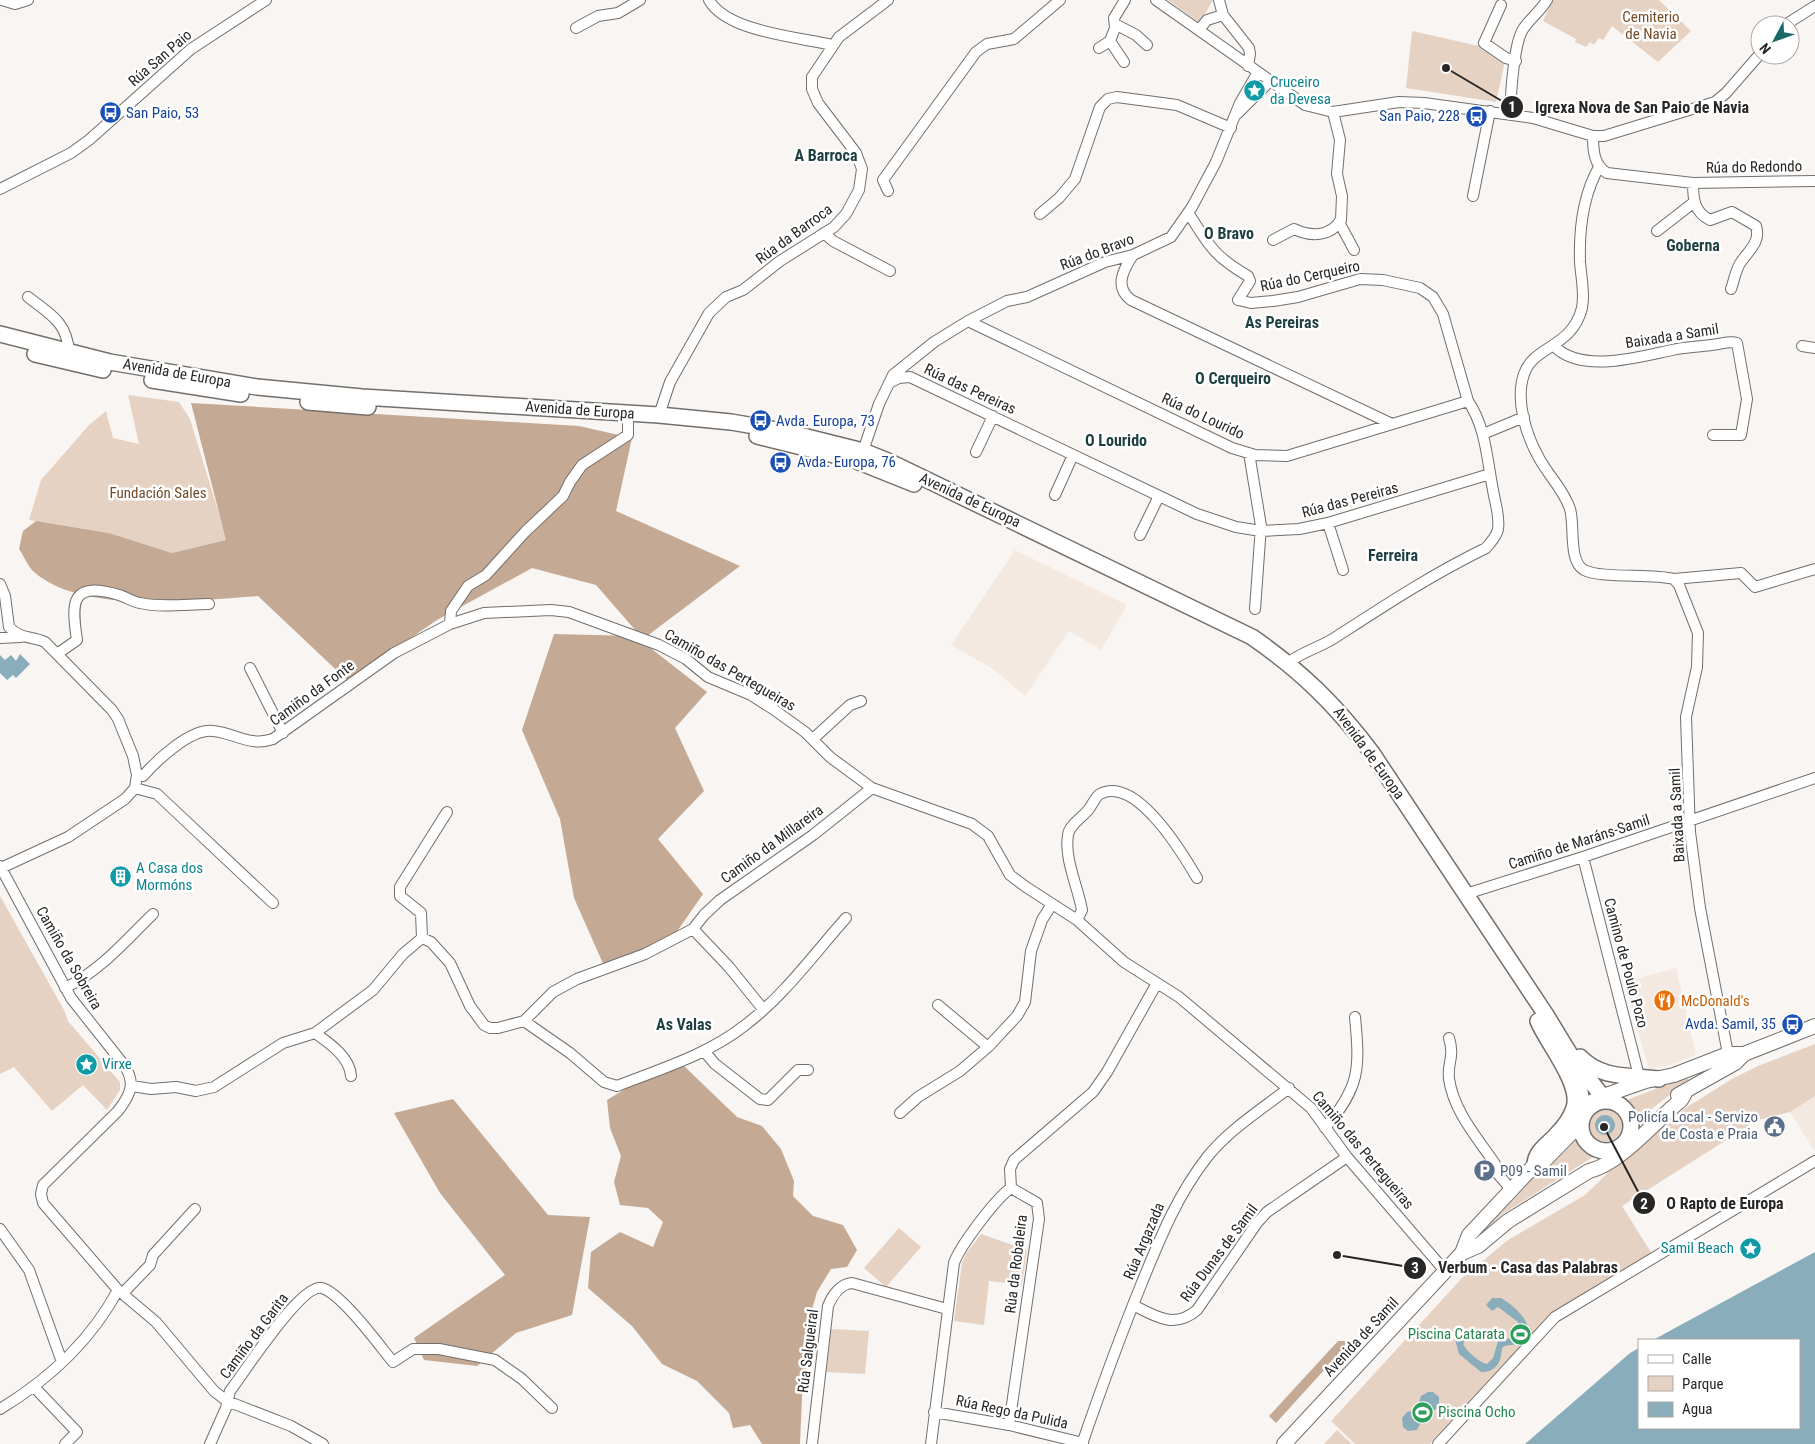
<svg xmlns="http://www.w3.org/2000/svg" width="1815" height="1444" font-family="'Roboto Condensed',sans-serif">
	<rect width="100%" height="100%" fill="#f8f5f2"/>
	<path fill="#f3e9e1" d="M1015,550l112,55 -26,45 -32,-19 -44,65 -32,-27 -42,-24z
		M1676,968l20,87 -29,11 -18,3 -25,-87z
		M1815,1096v56l-25,-40z"/>
	<path fill="#e6d2c3" d="M1168,0h45l-13,22h-2z
		M1553,0h106l32,31 -33,31 -46,-36 -9,14 -4,-2 -5,7 -4,-3 -4,5 -11,-5 1,-3 -33,-18z
		M1412,31l67,15 26,15 -9,41 -90,-14z
		M128,395l51,7 11,17 37,121 -55,13 -63,-20 -80,-13 12,-40 48,-55 17,-14 7,27 26,6z
		M0,896l64,114 4,11 52,61v8l-13,20 -24,-25 -31,26 -38,-44 -14,7z
		M1815,1044v52l-25,16 -32,8 -136,86 30,48 -99,57 -123,133h-75l-24,-23 131,-143 46,-38 77,-45 56,-54 4,2 39,-34 48,-30 26,-13z
		M1687,1077l2,3 -53,41 -5,-11 -7,-9z
		M1588 1125a17 17 0 1 1 34 0a17 17 0 1 1-34 0Z
		M1575,1133l7,13 14,9 -95,60 -35,33z
		M899,1228l22,19 -35,40 -22,-19z
		M981,1234l46,16 -5,35 -33,-4 -5,44 -30,-4 8,-58 4,-9z
		M831,1329l38,2 -4,43 -39,-2z
		M1337,1430l15,14h-28z"/>
	<path fill="#c4a994" d="M191,403l388,23 53,12 -16,73 124,55 -97,73 -47,-54 -64,-17 -95,52 -89,61 -90,-85c-62,4 -175,19 -224,-24 -6,-5 -10,-16 -15,-23l4,-18 13,-10 73,12 63,20 54,-13z
		M554,634l81,2 72,56 -32,36 29,63 -46,48 45,55 -34,49 -64,25 -31,-70 -14,-79 -38,-89z
		M683,1065l54,52 25,9 19,23 13,32 -1,15 20,20 30,9 14,25 -10,17 -16,2 -14,23 -13,46 3,26 -5,32 -2,48h-38l-12,-19 -17,3 -4,-15 -32,-32 -35,-17 -30,-38 -44,-38 3,-36 29,-20 33,15 10,-25 -15,-14 -28,-3 -6,-23 7,-26 -11,-28 -3,-28 28,-17 30,-9z
		M453,1099l95,116 42,2 -18,98 -56,18 -39,33 -53,-6 -10,-22 91,-63 -65,-82 -46,-80z
		M1338,1341h7v6l-69,76 -7,-7z"/>
	<path fill="#8aadbb" d="M20,654l10,10 -14,14 -3,-3 -6,5 -7,-7v-18l5,5 6,-5 5,6z
		M1595 1125a10 10 0 1 1 20 0a10 10 0 1 1-20 0Z
		M1815,1252v192h-290l105,-91 9,-5v80h160v-88h-146z
		M1492,1298h9c13,8 40,29 19,44 -6,5 -13,1 -18,6 -1,14 -5,24 -21,24l-22,-18 -4,-15 8,-8 6,6 -6,7c4,8 16,18 24,20l6,-6 5,-17 12,-3 8,-6v-10l-20,-15 -6,4 -6,-6z
		M1428,1392h5l6,5v11l-14,6 -8,16 -9,1 -5,-4 -1,-9 5,-6 9,-2 5,-14z"/>
	<g fill="none" stroke-linecap="round" stroke-linejoin="round">
		<defs>
			<path id="street" d="M2,0l13,4 13,-4
				M709,0c18,32 90,37 123,45
				M1156,0l149,105 28,7 66,-10 25,1 109,15 60,18h11l111,-34 11,-9 34,-39
				M1219,0l4,15 26,33 1,6 -2,12
				M1501,5l-17,38 22,15 10,3
				M1115,24l21,11 11,10
				M1785,25l30,-19
				M576,28l22,-12 20,-3 22,-13
				M1199,30l8,-10 16,-5
				M1110,41l14,21
				M1099,48l11,-7 5,-13 -1,-10 11,-18
				M1237,114l33,-33
				M1511,114c-1,-18 3,-68 11,-83 6,-11 18,-19 25,-31
				M1593,136c0,15 1,29 14,37l86,10 122,-2
				M1599,167c-16,28 -20,64 -19,95 1,15 5,31 2,46 -10,40 -48,37 -58,66 -9,26 2,61 15,84 9,17 25,32 31,51 5,16 -2,52 14,61 18,9 67,3 90,9l5,6 19,48 -1,34 -11,50 4,115 10,76 28,146
				M1693,183c0,16 1,29 17,37l22,-8 24,14c5,16 -7,24 -15,36 -5,6 -7,19 -10,27
				M0,189l71,-36 18,-13 102,-91 75,-49
				M888,191l-5,-11 93,-128 11,-8 27,-5 46,-39
				M1473,196l17,-85
				M1040,214l19,-16 16,-19 25,-72 8,-8 9,-2 60,8 54,23
				M1189,214c20,32 26,43 59,62l2,5 -12,19 13,3 22,-2 25,-4 62,-18 23,1 37,8 13,9 10,17 25,87c18,26 19,59 25,89 2,13 7,26 5,39 -1,7 -7,13 -12,19 -55,27 -99,56 -150,89 -15,10 -32,14 -47,25
				M1339,222l15,28
				M1657,231l36,-28
				M824,233l9,8 57,30
				M1273,240l21,-11c17,8 36,8 47,-9l1,-24 -5,-22 3,-34 -7,-28
				M1133,255c-10,15 -19,32 -2,45l261,124
				M28,297c22,17 39,25 41,55
				M968,321l264,127 23,7 32,1 181,-55
				M1554,346c27,28 85,11 118,4 13,-3 26,-3 39,-5 9,0 18,-5 26,-2l10,56 -6,36h-28
				M1802,346l13,2
				M889,383l10,-5 11,-1 287,137 39,13 25,4 38,-2 29,-6 162,-49
				M659,415l11,-33 39,-69 17,-16 17,-7 37,-29 54,-34 12,-13 13,-24 3,-21 -6,-16 -38,-50 -6,-14v-12l27,-40 49,-37
				M628,422v13l-46,30 -12,17 -7,14 -38,36 -39,43 -18,11 -17,25 -1,13 34,-11 67,-3 18,2 90,33 27,14 22,18 43,18 22,14 32,23 25,25 42,31 100,36 16,12 22,39 16,12 51,33 47,42 55,35 132,111 36,49 98,114
				M1483,434l41,-17
				M863,451l16,-47 14,-29 41,-33 34,-21 39,-20 20,-4 78,-35 28,-7 38,-18 21,-30 24,-45 24,-59 18,-31
				M976,452l17,-36
				M1249,453l12,73 -6,83
				M1055,495l18,-40
				M1328,523l15,47
				M1140,535l19,-39
				M1674,579l67,-6 14,14 60,-18
				M0,584l5,12 4,31c11,12 22,9 36,15l67,68 6,9 15,37 4,19 -2,13 -10,11 -57,38 -67,31
				M0,638l21,-1
				M57,654l20,-14c-6,-39 -6,-59 42,-45 7,2 14,7 21,8 22,5 48,1 69,1
				M250,668l33,65
				M813,739l37,-34 11,-4
				M137,775l6,1c14,-16 48,-48 70,-45 22,2 37,16 60,8l121,-86 56,-29
				M135,788l22,6 116,109
				M1583,857l56,219
				M0,866l71,132 53,67c12,18 7,29 -6,46l-75,74 -2,9 2,9 75,87 38,32 58,69 13,10 64,25 32,18
				M1466,894l117,-37 232,-79
				M1077,920l5,-10c-4,-23 -18,-51 -14,-75 1,-10 15,-18 21,-26 3,-4 7,-13 11,-15 36,-19 83,60 97,84
				M693,929l36,38 34,42
				M422,938l-1,-25 -21,-17v-9l47,-75
				M65,988c36,-18 60,-47 88,-74
				M938,1005l50,42 29,-31 8,-14 6,-51 11,-31 10,-16
				M524,1021l46,32 34,29 13,4c43,-17 90,-31 127,-60 39,-29 70,-72 102,-108
				M315,1033c14,10 35,24 36,43
				M1449,1038c6,20 -2,24 0,41 5,33 28,58 46,85l2,9 13,15
				M704,1051l11,13 45,35 8,1 30,-30h10
				M132,1086l19,3 25,-2 20,4 18,-4 69,-44 32,-10 58,-43 30,-36 19,-16 9,4 19,21 20,43 14,19 6,3h8l26,-7 29,-29 24,-13 68,-25 48,-25 11,-14 16,-15 93,-65 59,-47
				M900,1113l18,-16 42,-26 28,-24
				M1325,1128c35,-41 35,-59 30,-111
				M1011,1188l-1,-19 4,-9 79,-68 14,-20 50,-89
				M0,1229l29,41 33,92
				M123,1293l27,-28 3,-10 42,-46
				M1133,1305c23,12 42,24 64,5l60,-87 10,-11 80,-55
				M35,1388l42,44 -12,12
				M0,1409c48,-29 91,-69 118,-119
				M934,1412l75,13 74,18
				M1009,1425l30,-206 -2,-16 -26,-15
				M210,1444l16,-36 4,-17c14,-18 71,-108 92,-103 20,6 57,57 71,74l20,-13h26l56,11 27,19 30,29
				M812,1444l16,-138c4,-10 12,-22 24,-23l95,26
				M931,1444l23,-181c6,-17 42,-65 57,-75
				M1082,1444c19,-55 39,-110 61,-164 18,-44 35,-86 65,-124 22,-27 54,-47 81,-68
				M1438,1444l117,-127 260,-156"/>
			<path id="secondary" d="M1678,1095l57,-32 9,-9
				M1578,1115l8,-10 17,-9 43,-15 28,-6 54,-21h16l71,-28
				M1538,1163l5,-1 38,-39
				M1462,1253l7,-18 74,-79
				M1284,1444l178,-191 16,-7 30,-25 81,-50c31,-7 67,-51 92,-71l4,-7"/>
			<path id="primary" d="M0,334l110,28 147,25 105,10 297,18 72,7 52,9 80,20 25,10 364,176c49,34 84,68 120,116l174,262 25,41 35,45
				M35,354l68,16
				M152,380l89,14
				M308,402l60,5
				M757,436l97,24 60,24
				M1580,1057c22,23 51,18 79,22
				M1566,1061l14,30 4,22
				M1581 1126a25 25 0 1 1 50 0a25 25 0 1 1-50 0Z
				M1535,1164c1,-14 14,-20 22,-30 7,-7 14,-17 17,-26 8,-24 -27,-65 -36,-87"/>
		</defs>
		<use href="#street" stroke="#726f6c" stroke-width="12"/>
		<use href="#secondary" stroke="#726f6c" stroke-width="16"/>
		<use href="#primary" stroke="#726f6c" stroke-width="18"/>
		<use href="#street" stroke="#fff" stroke-width="10"/>
		<use href="#secondary" stroke="#fff" stroke-width="14"/>
		<use href="#primary" stroke="#fff" stroke-width="15"/>
	</g>
	<defs>
		<symbol id="sight-disc" viewBox="-11 -11 22 22"><circle r="9.5" fill="#0f9aa8" stroke="#fff"/><path d="M0-6L1.8-2.2L6-1.7L2.9 1.2L3.7 5.4L0 3.3L-3.7 5.4L-2.9 1.2L-6-1.7L-1.8-2.2Z" fill="#fff"/></symbol>
		<symbol id="bus-disc" viewBox="-11 -11 22 22"><circle r="9.5" fill="#1a4fb4" stroke="#fff"/><path d="M-5-6H5V4H4V6H2V4H-2V6H-4V4H-5ZM-3.5-4V0h7V-4ZM-3.5 1.2v1.5H-2V1.2ZM2 1.2v1.5H3.5V1.2Z" fill="#fff"/></symbol>
		<symbol id="building-disc" viewBox="-11 -11 22 22"><circle r="9.5" fill="#0f9aa8" stroke="#fff"/><path d="M-4-6H4V6H1V3H-1V6H-4ZM-2.5-4.3h1.7v1.8h-1.7ZM.8-4.3h1.7v1.8H.8ZM-2.5-1h1.7V.8h-1.7ZM.8-1h1.7V.8H.8Z" fill="#fff"/></symbol>
		<symbol id="restaurant-disc" viewBox="-11 -11 22 22"><circle r="9.5" fill="#e8710a" stroke="#fff"/><path d="M-5-6h1v4h1v-4h1v4h1v-4h1v5L-1.5 .5V6h-2V.5L-5-1ZM5-6V6H3V1.5H1.5Q1.5-4 5-6Z" fill="#fff"/></symbol>
		<symbol id="civic-disc" viewBox="-11 -11 22 22"><circle r="9.5" fill="#5c6f8a" stroke="#fff"/><path d="M-.6-6.5H3V-4.5H.6V-3L4-1V1h2V6H-6V1h2V-1L-.6-3ZM-1.2 2.5V6h2.4V2.5Z" fill="#fff"/></symbol>
		<symbol id="parking-disc" viewBox="-11 -11 22 22"><circle r="9.5" fill="#5c6f8a" stroke="#fff"/><path d="M-3.5-5.5H1a3.5 3.5 0 0 1 0 7H-1V5.5H-3.5ZM-1-3.4V-.6H.8a1.4 1.4 0 0 0 0-2.8Z" fill="#fff"/></symbol>
		<symbol id="stadium-disc" viewBox="-11 -11 22 22"><circle r="9.5" fill="#2e9e5b" stroke="#fff"/><path d="M0-5a6.5 5 0 1 0 0 10a6.5 5 0 1 0 0-10ZM-3.5-1.8h7v3.6h-7Z" fill="#fff"/></symbol>
	</defs>
	<g fill-rule="evenodd">
		<use href="#sight-disc" x="1242" y="78" width="25" height="25"/>
		<use href="#bus-disc" x="98" y="100" width="25" height="25"/>
		<use href="#bus-disc" x="1464" y="104" width="25" height="25"/>
		<use href="#bus-disc" x="748" y="408" width="25" height="25"/>
		<use href="#bus-disc" x="768" y="450" width="25" height="25"/>
		<use href="#building-disc" x="108" y="864" width="25" height="25"/>
		<use href="#restaurant-disc" x="1652" y="988" width="25" height="25"/>
		<use href="#bus-disc" x="1780" y="1012" width="25" height="25"/>
		<use href="#sight-disc" x="74" y="1052" width="25" height="25"/>
		<use href="#civic-disc" x="1762" y="1114" width="25" height="25"/>
		<use href="#parking-disc" x="1472" y="1158" width="25" height="25"/>
		<use href="#sight-disc" x="1738" y="1236" width="25" height="25"/>
		<use href="#stadium-disc" x="1508" y="1322" width="25" height="25"/>
		<use href="#stadium-disc" x="1410" y="1400" width="25" height="25"/>
	</g>
	<g text-anchor="middle" stroke-width="5" stroke-linejoin="round" paint-order="stroke">
		<g font-size="15" fill="#734b29" stroke="#fff">
			<text x="1651" y="22">Cemiterio<tspan x="1651" dy="17">de Navia</tspan></text>
			<text x="158" y="498">Fundación Sales</text>
		</g>
		<g font-size="15" fill="#282726" stroke="#fff">
			<text transform="translate(160 58) rotate(-41)" y="5">Rúa San Paio</text>
			<text transform="translate(1754 167) rotate(-1)" y="5">Rúa do Redondo</text>
			<text transform="translate(794 234) rotate(-36)" y="5">Rúa da Barroca</text>
			<text transform="translate(1097 252) rotate(-21)" y="5">Rúa do Bravo</text>
			<text transform="translate(1310 276) rotate(-12)" y="5">Rúa do Cerqueiro</text>
			<text transform="translate(1672 336) rotate(-9)" y="5">Baixada a Samil</text>
			<text transform="translate(177 373) rotate(10)" y="5">Avenida de Europa</text>
			<text transform="translate(970 389) rotate(25)" y="5">Rúa das Pereiras</text>
			<text transform="translate(580 410) rotate(4)" y="5">Avenida de Europa</text>
			<text transform="translate(1203 416) rotate(25)" y="5">Rúa do Lourido</text>
			<text transform="translate(970 500) rotate(25)" y="5">Avenida de Europa</text>
			<text transform="translate(1350 500) rotate(-15)" y="5">Rúa das Pereiras</text>
			<text transform="translate(730 670) rotate(30)" y="5">Camiño das Pertegueiras</text>
			<text transform="translate(312 693) rotate(-36)" y="5">Camiño da Fonte</text>
			<text transform="translate(1369 753) rotate(54)" y="5">Avenida de Europa</text>
			<text transform="translate(1677 815) rotate(-93)" y="5">Baixada a Samil</text>
			<text transform="translate(1579 842) rotate(-18)" y="5">Camiño de Maráns-Samil</text>
			<text transform="translate(772 844) rotate(-36)" y="5">Camiño da Millareira</text>
			<text transform="translate(69 958) rotate(60)" y="5">Camiño da Sobreira</text>
			<text transform="translate(1626 963) rotate(75)" y="5">Camino de Poulo Pozo</text>
			<text transform="translate(1363 1150) rotate(50)" y="5">Camiño das Pertegueiras</text>
			<text transform="translate(1144 1241) rotate(-67)" y="5">Rúa Argazada</text>
			<text transform="translate(1219 1253) rotate(-53)" y="5">Rúa Dunas de Samil</text>
			<text transform="translate(1016 1264) rotate(-83)" y="5">Rúa da Robaleira</text>
			<text transform="translate(254 1336) rotate(-53)" y="5">Camiño da Garita</text>
			<text transform="translate(1361 1337) rotate(-47)" y="5">Avenida de Samil</text>
			<text transform="translate(808 1351) rotate(-83)" y="5">Rúa Salgueiral</text>
			<text transform="translate(1012 1412) rotate(12)" y="5">Rúa Rego da Pulida</text>
		</g>
		<g font-size="15" fill="#0d838f" stroke="#fff" text-anchor="start">
			<text x="1270" y="87">Cruceiro<tspan x="1270" dy="17">da Devesa</tspan></text>
			<text x="136" y="873">A Casa dos<tspan x="136" dy="17">Mormóns</tspan></text>
			<text x="102" y="1069">Virxe</text>
			<text x="1734" y="1253" text-anchor="end">Samil Beach</text>
		</g>
		<g font-size="15" fill="#164399" stroke="#fff" text-anchor="start">
			<text x="126" y="118">San Paio, 53</text>
			<text x="1460" y="121" text-anchor="end">San Paio, 228</text>
			<text x="776" y="426">Avda. Europa, 73</text>
			<text x="797" y="467">Avda. Europa, 76</text>
			<text x="1776" y="1029" text-anchor="end">Avda. Samil, 35</text>
		</g>
		<g font-size="15" fill="#c56008" stroke="#fff" text-anchor="start">
			<text x="1681" y="1006">McDonald's</text>
		</g>
		<g font-size="15" fill="#4e5e75" stroke="#fff" text-anchor="end">
			<text x="1758" y="1122">Policía Local - Servizo<tspan x="1758" dy="17">de Costa e Praia</tspan></text>
			<text x="1500" y="1176" text-anchor="start">P09 - Samil</text>
		</g>
		<g font-size="15" fill="#27864d" stroke="#fff" text-anchor="end">
			<text x="1505" y="1339">Piscina Catarata</text>
			<text x="1438" y="1417" text-anchor="start">Piscina Ocho</text>
		</g>
		<g font-size="16" font-weight="bold" fill="#1d3f40" stroke="#fff">
			<text x="826" y="161">A Barroca</text>
			<text x="1229" y="239">O Bravo</text>
			<text x="1693" y="251">Goberna</text>
			<text x="1282" y="328">As Pereiras</text>
			<text x="1233" y="384">O Cerqueiro</text>
			<text x="1116" y="446">O Lourido</text>
			<text x="1393" y="561">Ferreira</text>
			<text x="684" y="1030">As Valas</text>
		</g>
	</g>
	<path fill="none" stroke="#282726" stroke-width="2" d="M1446 68L1512 107M1604 1127L1644 1203M1337 1255L1415 1268"/>
	<g fill="#282726" stroke="#fff" stroke-width="2">
		<circle cx="1446" cy="68" r="5"/>
		<circle cx="1604" cy="1127" r="5"/>
		<circle cx="1337" cy="1255" r="5"/>
		<circle cx="1512" cy="107" r="12"/>
		<circle cx="1644" cy="1203" r="12"/>
		<circle cx="1415" cy="1268" r="12"/>
	</g>
	<g font-size="15" text-anchor="middle" font-weight="bold" fill="#fff">
		<text x="1512" y="112">1</text>
		<text x="1644" y="1209">2</text>
		<text x="1415" y="1273">3</text>
	</g>
	<g font-size="16" text-anchor="middle" font-weight="bold" fill="#282726" stroke="#fff" stroke-width="5" stroke-linejoin="round" paint-order="stroke">
		<text x="1642" y="113">Igrexa Nova de San Paio de Navia</text>
		<text x="1725" y="1209">O Rapto de Europa</text>
		<text x="1528" y="1273">Verbum - Casa das Palabras</text>
	</g>
	<rect x="1638" y="1339" width="162" height="90" fill="#ffffff" stroke="#a9a9a8"/>
	<rect x="1648" y="1355" width="25" height="8" fill="#ffffff" stroke="#a9a9a8"/>
	<text x="1682" y="1364" font-size="15" fill="#282726">Calle</text>
	<rect x="1648" y="1376" width="25" height="15" fill="#e6d2c3" stroke="#a9a9a8"/>
	<text x="1682" y="1389" font-size="15" fill="#282726">Parque</text>
	<rect x="1648" y="1402" width="25" height="15" fill="#8aadbb" stroke="#a9a9a8"/>
	<text x="1682" y="1414" font-size="15" fill="#282726">Agua</text>
	<g transform="translate(1775 40) rotate(229)"><circle r="24" fill="#ffffff" stroke="#a9a9a8"/>
	<path d="M0-4L9 19L0 12L-9 19Z" fill="#1b686a"/>
	<text y="-8" font-size="14" font-weight="bold" text-anchor="middle" fill="#282726">N</text>
	</g>
</svg>
